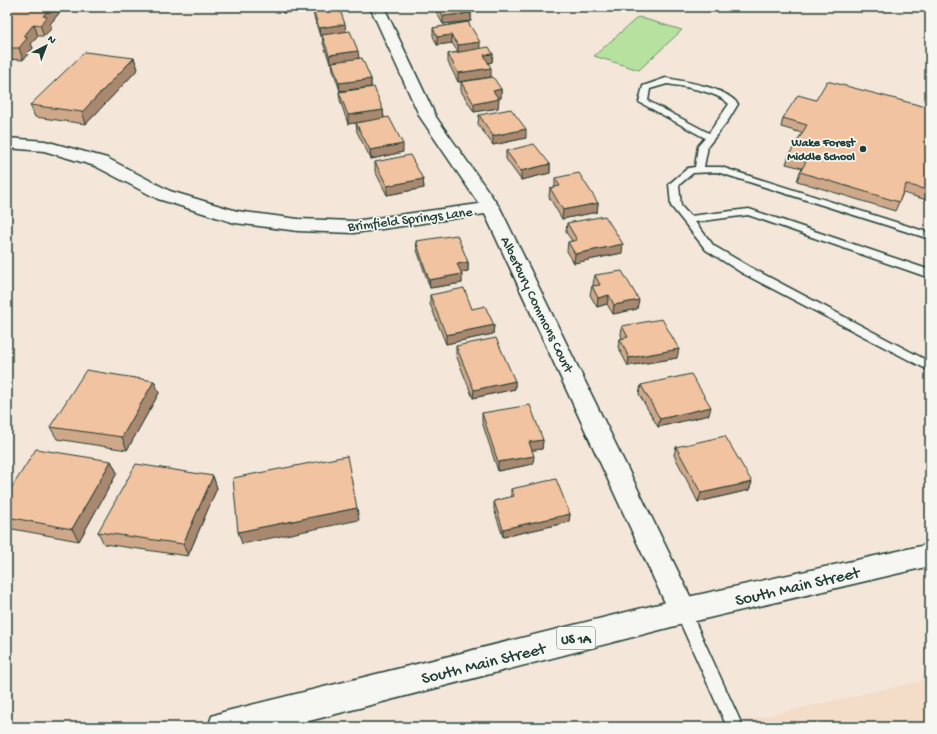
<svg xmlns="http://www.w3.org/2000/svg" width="937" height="734" font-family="'Gochi Hand',sans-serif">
	<rect width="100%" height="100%" fill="#f4e7d9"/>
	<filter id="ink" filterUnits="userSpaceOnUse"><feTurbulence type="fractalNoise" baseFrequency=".025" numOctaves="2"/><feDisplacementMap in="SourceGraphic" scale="8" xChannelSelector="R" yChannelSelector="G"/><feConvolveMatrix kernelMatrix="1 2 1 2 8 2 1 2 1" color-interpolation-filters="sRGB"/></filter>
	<g filter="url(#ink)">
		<path fill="#f3dcc8" d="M930,679v48l-209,-1z"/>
		<path fill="#b6e19f" stroke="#6a8f6a" d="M638,17l44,13 -43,40 -45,-14z"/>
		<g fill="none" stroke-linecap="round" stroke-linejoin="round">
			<defs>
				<path id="service" d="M666,78c21,4 59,9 72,26l-9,15 -21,27 -4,21h17l209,66v6l-213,-67 -24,1 -14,12 2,21 9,10 59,-7 181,61v8l-182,-63 -53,7 19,24 36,21 180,95v9l-188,-98 -36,-23 -35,-44 -2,-22 19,-16 7,-1 3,-21 7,-8 -66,-36 4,-16zM667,84c18,3 49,7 62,20l-20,29 -61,-32 2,-12z
					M683,604l5,2 55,121h-16l-52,-116 3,-5z"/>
				<path id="minor" d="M370,7h14l52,110 64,91 193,394 4,9 -4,9 -10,4 -10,-4 -188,-406 -131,19 -56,-2 -63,-8 -77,-24 -63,-33 -51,-15 -37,-3v-10l38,3 62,17 63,33 67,20 61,8 56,2 125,-17 -59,-87z"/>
				<path id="primary" d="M930,544v22l-247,58 -397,103h-78l4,-11 11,-4 460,-114z"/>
			</defs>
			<use href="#service" stroke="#1f3d34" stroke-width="3"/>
			<use href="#minor" stroke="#1f3d34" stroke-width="3"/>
			<use href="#primary" stroke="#1f3d34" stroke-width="3"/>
			<use href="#service" fill="#f6f6f2" fill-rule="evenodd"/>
			<use href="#minor" fill="#f6f6f2" fill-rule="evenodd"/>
			<use href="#primary" fill="#f6f6f2" fill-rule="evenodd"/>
		</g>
		<path fill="#cfa88a" stroke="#1f3d34" d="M7,7h51l2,5 -10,12 2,4 -8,8h-6l-7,8 2,4 -10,12 -15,-1 4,10 -5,5z
			M281,7h41l1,1 23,24 13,26 12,21v8l12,23 1,8 19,34 -32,7 -14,-27 -1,-9 16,-3 -24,4 -8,-24 -1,-8 1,-1 -7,-21 -1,-7h-2l-7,-20 -1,-8 -2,1 -6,-19 -1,-7 -30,3z
			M435,7h32l4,6v8l-28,3 -8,-14z
			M468,22l12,27 13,5 -1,8 -4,1 3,14 -33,5 -10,-20v-8l10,-2 -6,-9 -15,2 -4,-9v-8z
			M134,58l4,11 -52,55 -51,-7 -5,-12z
			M461,82l40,7v9h-3v10l-24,4 -13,-21z
			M816,100l114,8v93l-27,-8 -8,18 -98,-30 3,-9 2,-4 -16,-4 3,-9 13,-22 -21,-6 2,-9z
			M479,115l47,23 -33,7 -15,-21z
			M506,151l44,13v9l-29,7 -15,-21z
			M375,162l48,17 1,9 -37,7 -12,-24z
			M555,178l43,25 -1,9 -35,7 -13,-22 1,-9 5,-1z
			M567,223l55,30 -48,10 -7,-12 1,-9 4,-1 -6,-9z
			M416,241l52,21v9l-7,1 1,11 -32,5 -13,-38z
			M595,275l42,34 -24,5 -6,-10 -10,3 -7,-12 2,-9h2l-1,-2z
			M430,295l42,14 22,16 -1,9 -47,10 -16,-40z
			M622,326l55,32 -49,8 -10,-19 2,-8 2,-1 -1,-3z
			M456,346l59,35v8l-42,9 -17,-43z
			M154,381l5,12 -32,57 -70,-11 -7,-12z
			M641,385l68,30 -51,12 -19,-33z
			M482,413l61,27 -1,9 -10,1 1,14 -35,7 -16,-49z
			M676,447l76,35 -3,8 -51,12 -24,-47z
			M111,461l6,12 -38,68 -72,-13v-33z
			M213,476l4,12 -29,68 -84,-12 -6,-12z
			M511,489l59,25 -1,8 -66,15 -9,-28v-8l17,-4z"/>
		<path fill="#a98870" stroke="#1f3d34" d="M51,7h7l2,5 -10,12 2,4 -8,8 -4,-11 3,-9z
			M282,7h40l1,1 -40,5z
			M471,13v8l-28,3v-8z
			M34,24l4,12 -7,8 2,4 -10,12 -4,-12 5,-12z
			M345,24l1,8 -26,4 -1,-8z
			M451,35l1,8 -15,2v-8z
			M480,42v8l-22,3v-8z
			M358,51l1,8 -29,4 -1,-8z
			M493,54l-1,8 -8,2v-9z
			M7,57l5,12 -5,5z
			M134,58l4,11 -52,55 -4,-12z
			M491,68v9l-33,5v-9z
			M371,79v8l-31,4 -1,-8z
			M501,89v9l-8,1v-8z
			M499,99l-1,9 -24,4v-8z
			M383,110l1,9 -36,5v-9z
			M526,129v9l-33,7v-9z
			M403,144v8l-32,7 -1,-9z
			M550,164v9l-29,7v-9z
			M423,179l1,9 -37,7v-9z
			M598,203l-1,9 -35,7 1,-9z
			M623,244l-1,9 -48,10 1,-9z
			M468,262v9l-10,2 -1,-9z
			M462,274v9l-32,5 -1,-8z
			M609,295l-2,9 -10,3 1,-9z
			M639,300l-2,9 -24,5 1,-9z
			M494,325l-1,9 -47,10v-9z
			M679,349l-2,9 -49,8 1,-8z
			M154,381l5,12 -32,57 -5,-13z
			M515,381v8l-42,9 1,-8z
			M711,407l-2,8 -51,12 2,-8z
			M543,440l-1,9 -14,2 1,-9z
			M534,456l-1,8 -35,7v-9z
			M111,461l6,12 -38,68 -7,-12z
			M213,476l4,12 -29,68 -5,-12z
			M752,482l-3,8 -51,12 3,-9z
			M357,508l2,12 -117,24 -4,-12z
			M570,514l-1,8 -66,15v-8z"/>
		<path fill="#f1c3a0" stroke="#1f3d34" d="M7,7h44l-8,9 4,1 -7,8 -6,-1 -10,12 4,1 -9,11h-12z
			M334,7h5l6,17 -26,4 -6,-19z
			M438,7h29l4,6 -28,3z
			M468,22l12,20 -22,3 -7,-10 -14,2 -4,-9z
			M350,31l8,20 -29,4 -7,-20z
			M489,47l4,7 -9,1 7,13 -33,5 -10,-19z
			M85,52l49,6 -52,54 -52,-7z
			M362,58l9,21 -32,4 -7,-21z
			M493,77l8,12 -8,2 6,8 -25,5 -13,-22z
			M827,81l103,27v83l-24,-7 -7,18 -99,-30 7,-12 -18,-5 18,-30 -24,-7 15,-23 18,5z
			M374,87l9,23 -35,5 -9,-23z
			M511,109l15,20 -33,7 -14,-21z
			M389,117l14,27 -33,6 -14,-27z
			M534,144l16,20 -29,7 -15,-20z
			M410,155l13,24 -36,7 -12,-24z
			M579,173l19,30 -35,7 -13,-22 10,-2 -5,-8z
			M605,216l18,28 -48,10 -7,-12 9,-2 -10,-17z
			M457,235l11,27 -11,2 5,10 -33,6 -13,-39z
			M622,271l17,29 -25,5 -5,-10 -11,3 -6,-12 8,-1 -5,-10z
			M464,288l8,21 13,-3 9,19 -48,10 -16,-40z
			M662,319l17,30 -50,9 -9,-19 8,-2 -6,-11z
			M496,338l19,43 -41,9 -18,-44z
			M86,370l68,11 -32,56 -72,-10z
			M691,374l20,33 -51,12 -19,-34z
			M530,405l13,35 -14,2 5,14 -36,6 -16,-49z
			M725,436l27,46 -51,11 -25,-46z
			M36,449l75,12 -39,68 -65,-12v-22z
			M347,456l10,52 -119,24 -5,-54z
			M136,464l77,12 -30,68 -85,-12z
			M556,479l14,35 -67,15 -9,-28 20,-5 -3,-7z"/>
	</g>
	<circle fill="#1f3d34" stroke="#f6f6f2" stroke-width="1.5" cx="863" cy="149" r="4"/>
	<g text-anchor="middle" stroke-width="3.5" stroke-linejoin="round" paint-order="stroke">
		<g font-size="12" font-weight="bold" fill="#1f3d34" stroke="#f6f6f2" text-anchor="end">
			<text x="855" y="146">Wake Forest<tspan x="855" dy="14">Middle School</tspan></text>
		</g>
		<rect fill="#f6f6f2" stroke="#60746d" stroke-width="1" x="557" y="627" width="38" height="22" rx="3"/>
		<g font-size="13" font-weight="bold" fill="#1f3d34">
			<text x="576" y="643">US 1A</text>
		</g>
		<g font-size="14" fill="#1f3d34" stroke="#f6f6f2">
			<text transform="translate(410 218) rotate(-7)" y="5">Brimfield Springs Lane</text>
			<text transform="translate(538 304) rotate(64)" y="5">Alberbury Commons Court</text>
		</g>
		<g font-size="17" fill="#1f3d34" stroke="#f6f6f2">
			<text transform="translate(797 585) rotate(-13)" y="6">South Main Street</text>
			<text transform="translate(483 662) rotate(-14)" y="6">South Main Street</text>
		</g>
	</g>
	<rect width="937" height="734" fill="none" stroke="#f6f6f2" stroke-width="24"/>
	<rect x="12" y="12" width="913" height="710" fill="none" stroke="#1f3d34" stroke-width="1.5" filter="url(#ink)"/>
	<g transform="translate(46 46) rotate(42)" stroke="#f6f6f2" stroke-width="3" paint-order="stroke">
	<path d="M0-3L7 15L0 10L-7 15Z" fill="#1f3d34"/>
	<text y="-6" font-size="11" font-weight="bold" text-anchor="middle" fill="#1f3d34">N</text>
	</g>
</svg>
